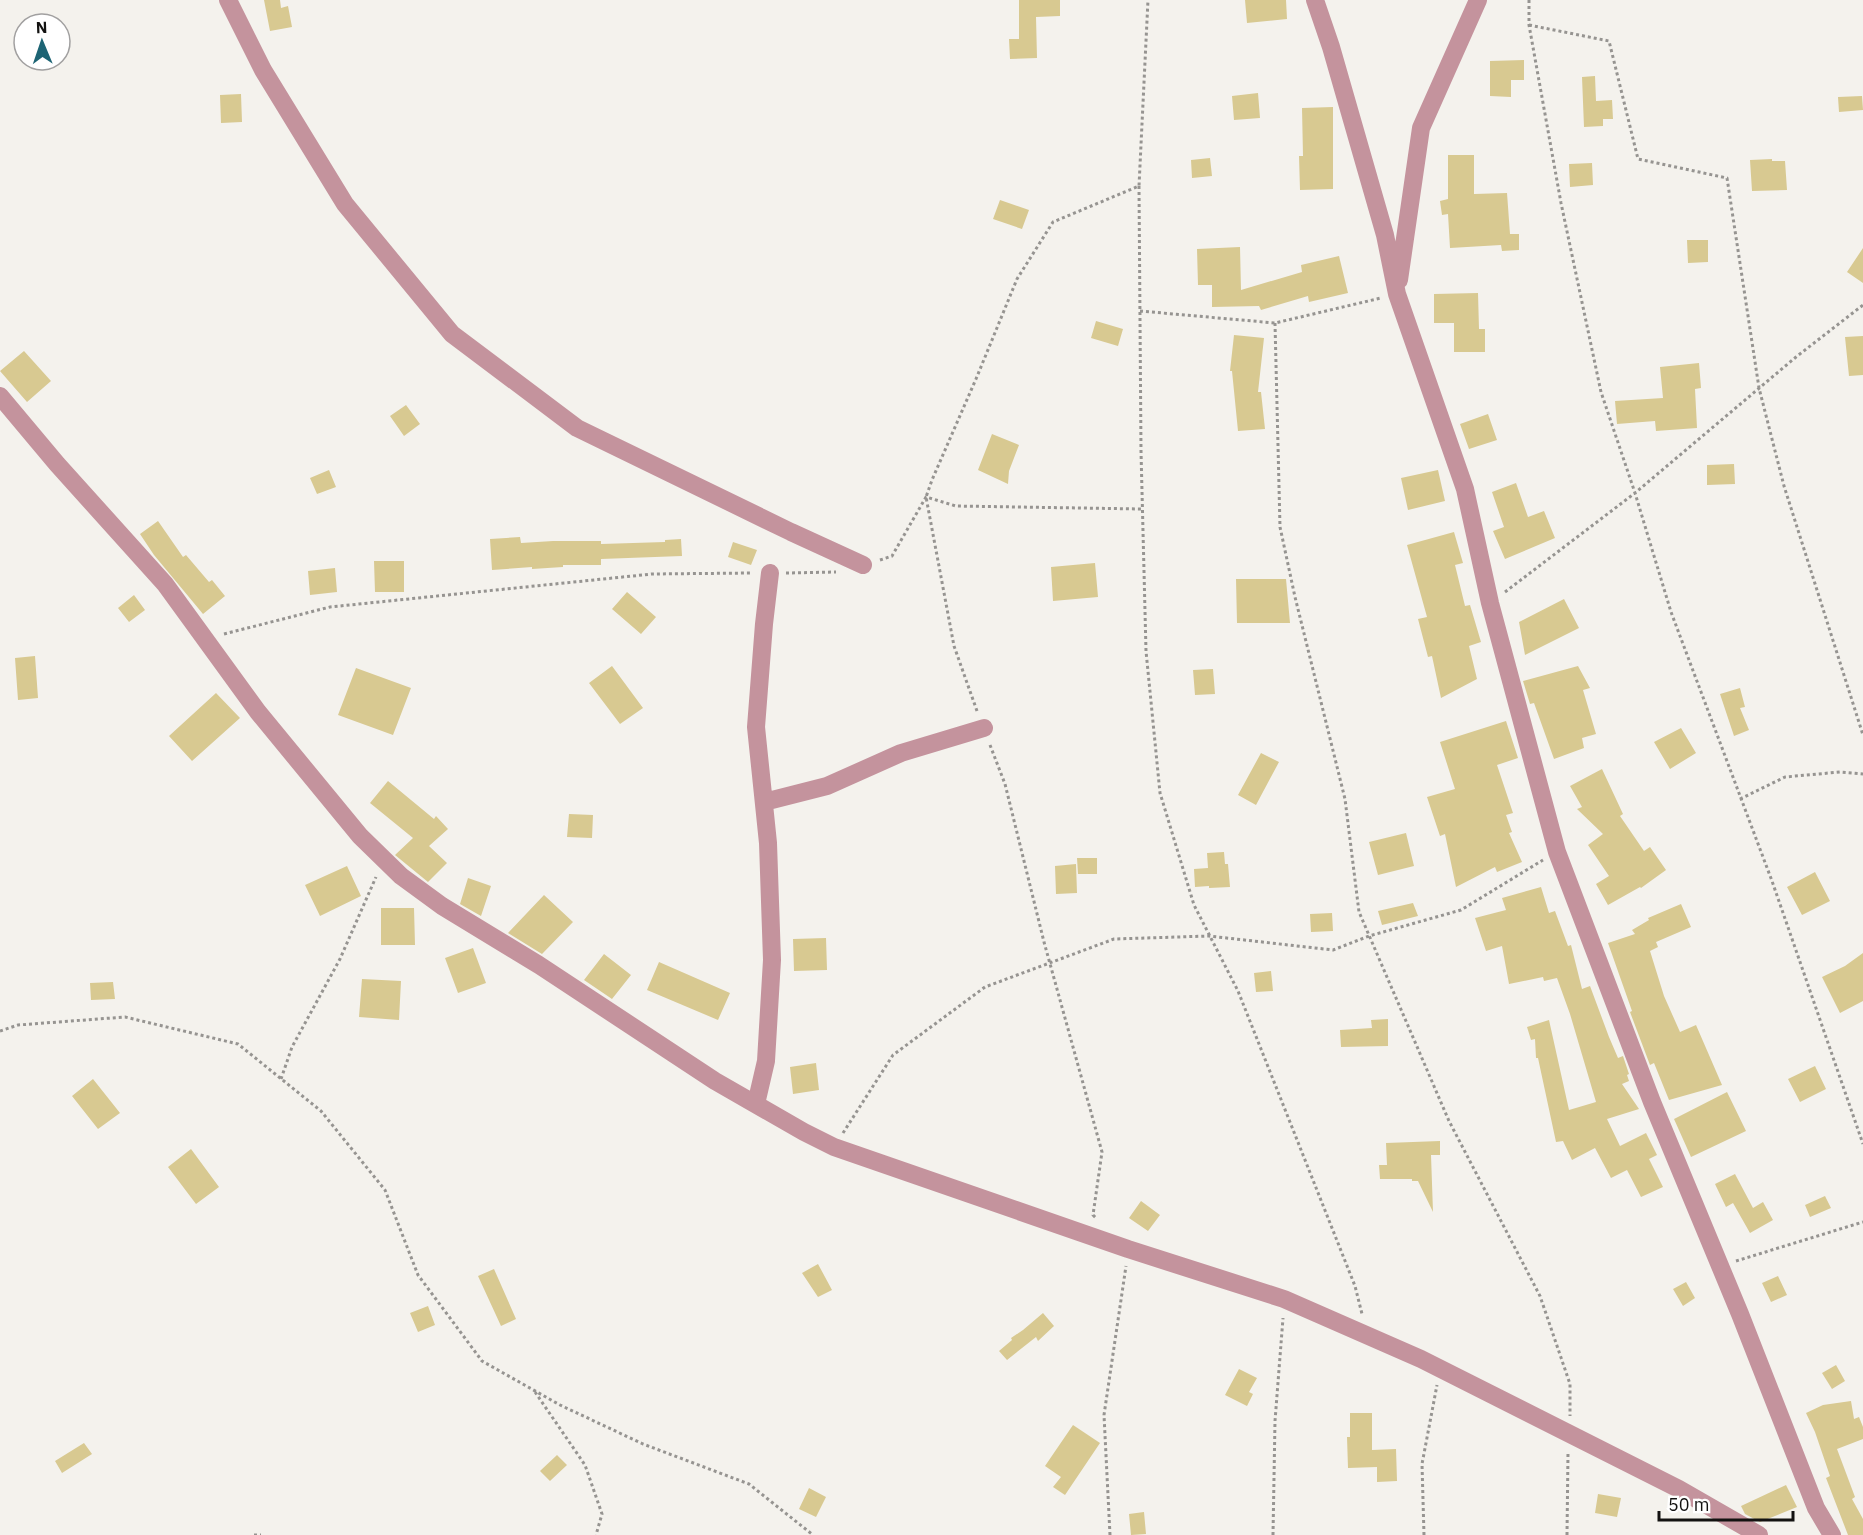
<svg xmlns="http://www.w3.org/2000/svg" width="1863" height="1535" font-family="'IBM Plex Sans',sans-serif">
	<rect width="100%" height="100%" fill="#f4f2ed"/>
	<path fill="#d8c991" d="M264,0h16l1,8 7,-2 4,21 -22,4z
		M1019,0h41v16l-24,1 1,41 -27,1 -1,-20h10z
		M1245,0h41l1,19 -40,4z
		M1524,60v20h-13v17l-21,-1v-35z
		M1595,76l1,25 16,-1 1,19h-10v7l-19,1 -2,-50z
		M1258,93l2,25 -26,2 -2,-24z
		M241,94l1,28 -21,1 -1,-28z
		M1862,96l1,14 -24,2 -1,-15z
		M1333,107v82l-33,1 -1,-34h4l-1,-48z
		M1448,155h26v39l33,-1 3,41h9v16l-17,1 -1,-6 -51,3 -2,-34 -6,1 -2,-14 8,-2z
		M1210,158l2,18 -20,2 -1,-18z
		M1772,159v2h13l2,29 -35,1 -2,-31z
		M1592,163l1,22 -23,2 -1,-23z
		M1000,200l29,10 -7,19 -29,-10z
		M1687,240h21v22l-20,1z
		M1240,247l1,43 61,-18 -1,-7 38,-9 9,37 -39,9 -1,-6 -47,14 -2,-4 -47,1v-22h-14l-1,-36z
		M1863,248v35l-16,-11z
		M1478,293l1,36h6v23h-31v-29h-20v-29z
		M1096,321l27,8 -5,17 -27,-8z
		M1234,335l30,3 -6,54h3l4,37 -27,2 -6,-60h-2z
		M1863,336v39l-14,1 -4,-39z
		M24,351l27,30 -24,21 -27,-31z
		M1699,363l2,25 -6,1 2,39 -41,3 -1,-10 -38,3 -2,-23 48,-3 -3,-31z
		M406,405l14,19 -16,12 -14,-20z
		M1488,414l9,26 -28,9 -9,-25z
		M992,434l27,11 -10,26 -1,13 -30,-14z
		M1734,464l1,20 -28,1v-20z
		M329,470l7,17 -19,7 -7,-16z
		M1438,470l7,31 -37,9 -7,-32z
		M1516,483l12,34 16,-6 11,27 -50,21 -12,-28 11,-4 -12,-35z
		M158,521l25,36 3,-2 23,27 3,-2 13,16 -22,18 -49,-59 -14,-21z
		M1454,532l9,31 -8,2 10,41 5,-1 11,37 -12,4 8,33 -36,19 -9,-42 -4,1 -10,-38 9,-2 -20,-72z
		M520,537l1,6 32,-2h48v3l64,-2v-2l16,-1 1,17 -81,3v6h-38v2l-31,2v-2l-40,3 -2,-31z
		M733,542l24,8 -6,15 -23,-8z
		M374,561h30v31h-29z
		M1095,563l3,34 -45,4 -2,-34z
		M335,568l2,24 -27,3 -2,-24z
		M1236,579h50l4,44h-53z
		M627,592l29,25 -15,17 -29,-25z
		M134,595l11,15 -16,12 -11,-14z
		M1564,599l15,29 -54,27 -6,-33z
		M35,656l3,42 -20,2 -3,-42z
		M612,666l31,42 -23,16 -31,-41z
		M1578,666l12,22 -7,2 13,44 -14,4 2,10 -30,11 -20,-56 -4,1 -7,-23z
		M356,668l55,20 -18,47 -55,-20z
		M1213,669l2,25 -20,1 -2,-25z
		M1740,688l5,19 -5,1 9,22 -15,6 -14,-42z
		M216,693l24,25 -48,43 -23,-25z
		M1506,721l12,37 -21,7 16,48 -7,2 6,17 -3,1 13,29 -25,10 -2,-5 -39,20 -11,-53 -5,2 -13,-39 28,-8 -15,-47z
		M1681,728l15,25 -26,16 -16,-27z
		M1261,753l18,9 -23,43 -18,-10z
		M1602,769l21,45 -3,2 24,35 6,-4 16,23 -25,18 -1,-1 -32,18 -12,-21 13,-8 -21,-31 15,-11 -26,-25 5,-2 -12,-21z
		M388,781l46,38 2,-3 12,13 -19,17 18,17 -19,19 -33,-27 18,-17 -43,-35z
		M569,814l24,1 -1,23 -25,-1z
		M1406,833l8,33 -36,9 -9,-33z
		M1224,852l1,12h3l2,23 -21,1v-2l-14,1 -1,-18 14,-1 -1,-15z
		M1077,858h20v16h-19z
		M1076,864l1,29 -21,1 -1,-28z
		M347,866l14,30 -41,20 -15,-31z
		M1815,872l15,29 -28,14 -15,-28z
		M468,878l23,8 -10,30 -21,-12z
		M1541,887l8,26 6,-2 13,35 3,-1 11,44 8,-3 19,51 9,21 5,-2 6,18 -2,1 2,6 -7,3 17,25 -32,10 13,27 26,-13 11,22 -8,4 14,28 -22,10 -14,-27 -16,8 -16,-30 -23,12 -9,-19 -7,1 -18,-84h-2l-1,-19 -4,1 -4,-13 22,-7 20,90 27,-8 -26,-88 -13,-36 -13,3 -1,-4 -34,7 -7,-38 -16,5 -11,-33 31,-8 -4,-12z
		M544,895l29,27 -31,32 -34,-21z
		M1413,903l5,13 -36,9 -4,-14z
		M1681,904l10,23 -35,15 2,5 -8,4 14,45 16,36 16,-7 26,60 -53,15 -15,-37 -4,2 -20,-53 2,-1 -24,-68 27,-9 -3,-4 17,-10 -1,-2z
		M381,908h33l1,37h-34z
		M1332,913l1,18 -22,1 -1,-18z
		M826,938l1,32 -33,1 -1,-32z
		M473,948l13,35 -28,10 -13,-35z
		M1863,953v48l-23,12 -18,-36 23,-11z
		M604,954l27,21 -19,24 -28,-19z
		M659,962l71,31 -12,27 -71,-30z
		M1271,971l2,20 -17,1 -2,-19z
		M362,979l39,2 -2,39 -40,-3z
		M113,982l2,17 -24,1 -1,-17z
		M1388,1019v27l-47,1 -1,-17 32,-2 -1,-8z
		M816,1063l3,27 -26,4 -3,-27z
		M1815,1066l11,23 -26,13 -12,-23z
		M93,1079l27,34 -22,16 -26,-33z
		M1727,1092l19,39 -55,26 -17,-38z
		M1440,1141v14h-9l2,57 -15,-31h-6v-2h-32l-1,-14h8l-1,-22z
		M191,1149l28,38 -23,17 -28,-37z
		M1735,1174l18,34 10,-6 10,18 -23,13 -17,-30 -7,4 -11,-23z
		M1825,1196l6,12 -21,9 -5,-12z
		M1141,1201l19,14 -12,16 -19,-13z
		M818,1264l14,26 -14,7 -16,-24z
		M494,1269l22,50 -15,7 -23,-50z
		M1778,1276l9,19 -16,7 -9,-19z
		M1686,1282l9,16 -12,8 -10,-17z
		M428,1306l7,19 -17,7 -8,-19z
		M1043,1313l11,13 -16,15 -2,-4 -29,23 -8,-9 13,-11 -1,-2 12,-8z
		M1836,1365l9,16 -13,8 -10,-16z
		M1239,1369l18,9 -8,14 4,2 -6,12 -22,-11z
		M1851,1401l3,18 5,-2 4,10v12l-26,10 18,48 -3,2 11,20v16h-15l-22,-57 4,-2 -15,-44 -9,-19 17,-8z
		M1350,1413h22v37l24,-1 1,32 -20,1v-15l-29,1 -1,-31h3z
		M1073,1425l27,18 -35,52 -12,-8 8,-10 -16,-11z
		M84,1443l8,11 -30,19 -7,-12z
		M557,1455l10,10 -17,16 -10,-10z
		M1786,1485l11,22 -37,15 -15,-8 -4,-8z
		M809,1488l17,9 -10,20 -17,-8z
		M1598,1494l23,4 -4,19 -22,-4z
		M1144,1512l2,22 -15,1 -2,-21z"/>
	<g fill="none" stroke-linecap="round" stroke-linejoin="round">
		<path stroke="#969491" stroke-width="3" stroke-dasharray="3 3" stroke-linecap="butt" d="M1529,0v25l32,178 40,189 34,101 161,-136 67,-52
			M1529,25l80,16 29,118 89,19 32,210 25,98 79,249
			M1139,186l2,265 5,200 14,142 34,112 44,86 117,295 7,28
			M1140,311l135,12 106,-25
			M1275,323l5,204 15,70 50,202 14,113 90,209 91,175 30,88v32
			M880,560l12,-4 34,-59 30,9 186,3
			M786,573l50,-1
			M1505,592l130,-99 36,119 101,269 91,263
			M224,634l106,-27 322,-33 100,-1
			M977,711l-23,-65 -28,-149 6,-17 44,-101 41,-100 36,-57 86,-36 9,-186
			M990,745l15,39 39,158 58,210 -9,63 4,4
			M1740,799l45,-22 55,-5 23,2
			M0,1031l18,-6 107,-8 113,27 83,67 64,79 33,85 64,86 78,44 83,39 106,40 64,51
			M281,1079l11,-32 48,-88 36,-82
			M843,1133l50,-78 92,-68 129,-48 95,-3 124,14 36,-14 92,-26 82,-50
			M1736,1261l127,-39
			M535,1392l50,73 17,49 -6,21
			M254,1535h7
			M1110,1535l-6,-120 22,-149
			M1273,1535l2,-114 8,-103
			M1424,1535l-2,-71 15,-79
			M1567,1535l1,-82"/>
		<path stroke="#c4939d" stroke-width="18" d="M228,0l35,70 82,134 107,130 125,94 214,104 72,33
			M1315,0l16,47 54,188 12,59 68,195 25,114 67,249 95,250 88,212 76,194 16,27
			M1399,280l22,-152 57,-128
			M0,396l57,68 108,120 93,128 102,124 41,40 41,30 97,59 176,116 89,51 30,15 294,102 156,50 137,60 258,130 80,46
			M764,802l63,-16 74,-33 83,-25
			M756,1104l10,-43 6,-101 -4,-117 -12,-116 8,-103 6,-51"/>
	</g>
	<g transform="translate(42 42) rotate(358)"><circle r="28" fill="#ffffff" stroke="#a1a0a0" stroke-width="1.5"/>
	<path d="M0-4.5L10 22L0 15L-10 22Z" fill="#1d6474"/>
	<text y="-9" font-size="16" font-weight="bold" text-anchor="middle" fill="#131211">N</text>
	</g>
	<path d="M1659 1511v9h134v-9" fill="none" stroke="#131211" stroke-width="3"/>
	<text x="1668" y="1511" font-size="18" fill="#131211" stroke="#ffffff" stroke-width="4.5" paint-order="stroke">50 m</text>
</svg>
